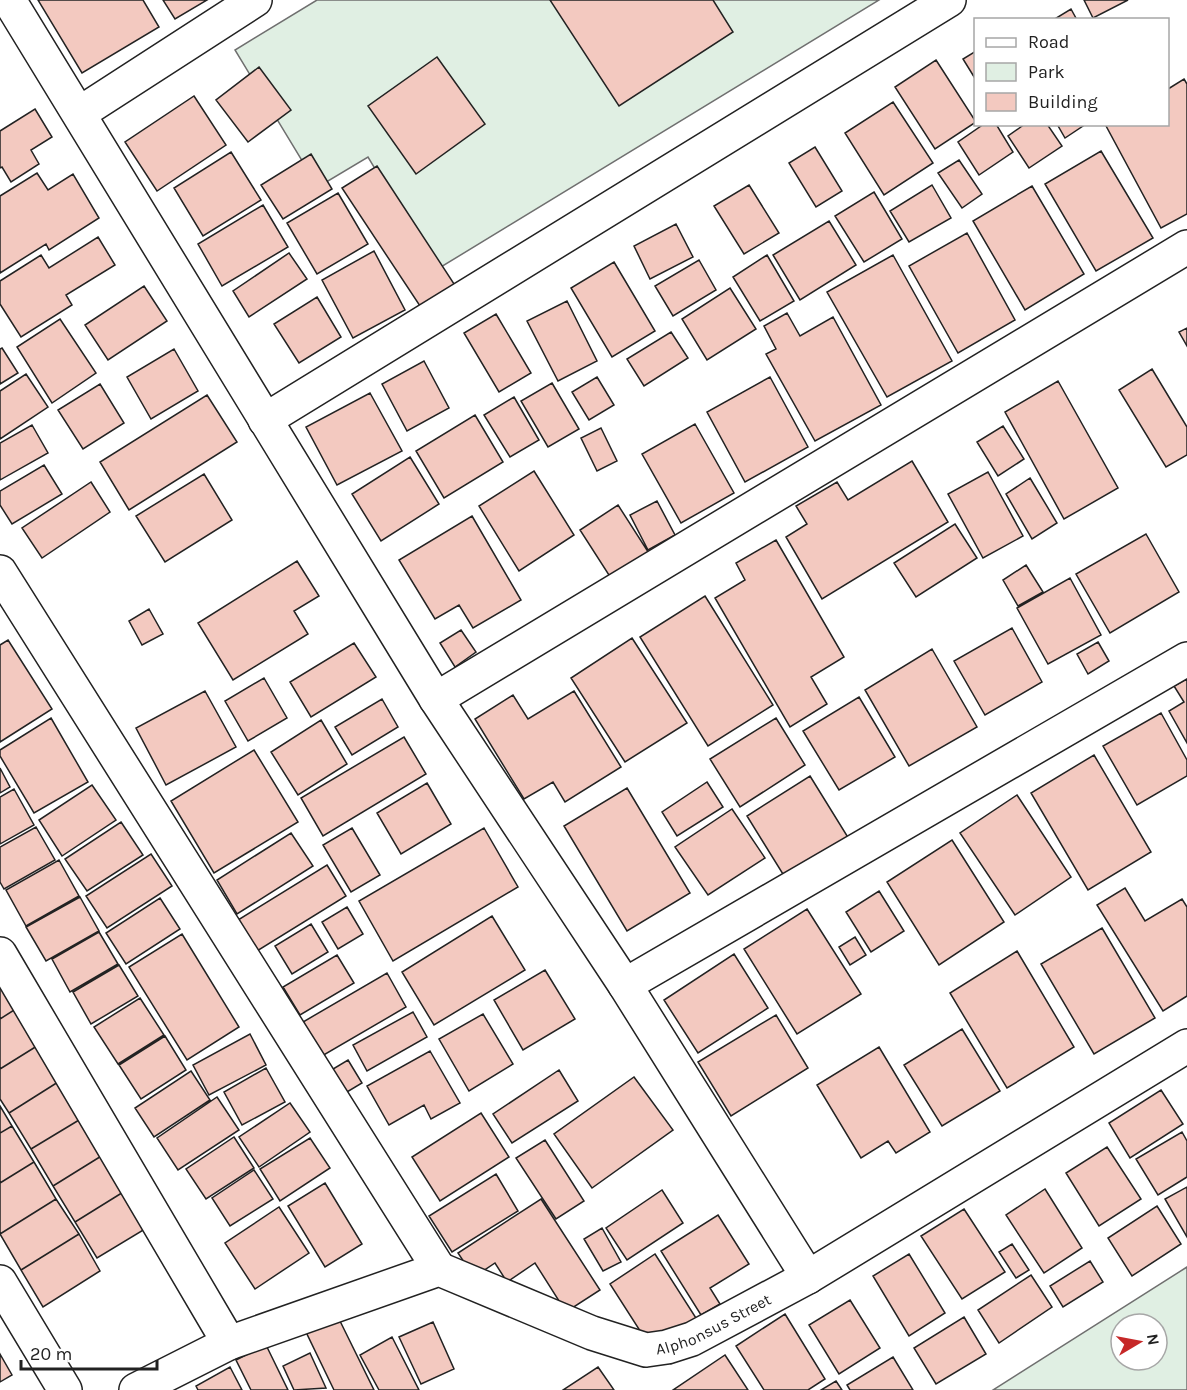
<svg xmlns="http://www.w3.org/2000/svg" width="1187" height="1390" font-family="Karla,sans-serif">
	<rect width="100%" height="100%" fill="#fff"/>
	<path fill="#e0efe3" stroke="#6f6f6f" stroke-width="1.5" fill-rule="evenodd" d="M317,0h562l-443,270 -68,-113 -50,30 -83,-137z
		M1187,1267v123h-194zM1121,1324h36v36h-36z"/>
	<path fill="#f3c9c0" stroke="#222" stroke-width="1.5" d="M38,0h105l16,27 -77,46z
		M163,0h44l-32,19z
		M550,0h163l20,32 -114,74z
		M1084,0h44l-35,18z
		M1071,9l6,11h-24z
		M976,51v29l-13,-21z
		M437,57l48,67 -69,50 -48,-68z
		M936,60l40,62 -41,27 -40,-62z
		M259,67l32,43 -43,32 -32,-42z
		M1184,79l3,5v130l-26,14 -56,-104h63v-35z
		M194,96l32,49 -69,46 -32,-49z
		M893,102l40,61 -49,32 -39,-62z
		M35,109l17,28 -21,13 8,14 -28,18 -9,-15 -2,1v-37z
		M984,124h12l17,28 -34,23 -21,-33z
		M1025,124h22l15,22 -33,22 -21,-32z
		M1057,124h29l-21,14z
		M815,147l27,44 -26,16 -27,-44z
		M1101,151l52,87 -57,33 -51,-87z
		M231,152l30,48 -58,36 -29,-48z
		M311,154l21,35 -49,30 -22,-34z
		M959,160l23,34 -20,14 -24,-35z
		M377,166l81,124 -34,22 -82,-124z
		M37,173l11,17 25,-16 26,44 -50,32 -3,-6 -46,29v-77z
		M749,185l30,48 -35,21 -30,-48z
		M932,185l19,33 -42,24 -19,-31z
		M1032,186l52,88 -59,36 -52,-89z
		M874,192l28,47 -38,23 -29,-46z
		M338,193l30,51 -51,30 -30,-51z
		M263,205l25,42 -66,39 -24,-42z
		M829,221l27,44 -56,35 -27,-45z
		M676,224l17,33 -43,22 -16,-33z
		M967,233l48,87 -57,33 -49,-87z
		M98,237l17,28 -49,30 6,10 -51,32 -21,-33v-23l41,-26 8,13z
		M374,251l31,59 -52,28 -31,-58z
		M289,253l18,26 -58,38 -16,-26z
		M767,255l27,46 -34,20 -27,-44z
		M893,255l59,106 -65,36 -60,-105z
		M699,260l17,30 -43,26 -18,-30z
		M614,262l41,69 -43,26 -41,-69z
		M144,286l23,35 -59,39 -23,-35z
		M730,288l26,41 -49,31 -25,-41z
		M317,297l24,40 -42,26 -25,-39z
		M567,301l30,60 -39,20 -31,-60z
		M787,313l13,23 33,-19 48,88 -66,36 -49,-87 10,-5 -12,-23z
		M496,314l35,59 -32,19 -35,-59z
		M60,319l36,54 -44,30 -35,-56z
		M1187,328v18l-8,-14z
		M671,332l17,26 -44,28 -17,-27z
		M2,348l16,25 -18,11v-35z
		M174,349l24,42 -47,28 -24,-42z
		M424,361l25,47 -42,23 -25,-47z
		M1152,369l35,58v28l-21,12 -47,-77z
		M26,374l22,33 -48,32v-48z
		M597,377l17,28 -25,15 -17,-28z
		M770,377l38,70 -63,35 -38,-70z
		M1058,381l60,107 -54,31 -59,-107z
		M552,383l27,46 -31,18 -27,-46z
		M100,384l24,39 -41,26 -25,-39z
		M370,393l32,58 -65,34 -31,-58z
		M207,395l30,47 -108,68 -29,-48z
		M514,397l25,43 -29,17 -26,-42z
		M475,415l28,47 -59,36 -28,-47z
		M695,424l39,69 -53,30 -39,-69z
		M32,425l16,28 -48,27v-37z
		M1003,426l21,33 -26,17 -21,-34z
		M601,428l16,33 -20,10 -16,-33z
		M410,457l29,47 -58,37 -29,-47z
		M912,461l36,61 -126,77 -36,-62 21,-13 -11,-18 41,-24 11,18z
		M44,465l18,29 -50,30 -12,-19v-14z
		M534,471l40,64 -55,36 -40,-65z
		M988,472l35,64 -40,22 -35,-64z
		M204,474l28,46 -67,42 -29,-46z
		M1030,478l27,45 -25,16 -26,-45z
		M91,482l19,30 -68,46 -20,-30z
		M657,501l18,34 -27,15 -18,-35z
		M618,505l36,56 -38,25 -36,-56z
		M472,516l49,84 -48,28 -14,-23 -24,14 -36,-59z
		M955,524l22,34 -61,39 -22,-34z
		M1146,534l33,58 -69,41 -34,-59z
		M776,540l68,117 -33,20 16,27 -37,23 -75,-129 30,-18 -9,-17z
		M297,561l22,35 -25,15 14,23 -75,46 -35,-57z
		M1026,565l17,27 -25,14 -15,-26z
		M1070,578l31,57 -53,29 -31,-56z
		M705,596l68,109 -65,41 -68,-109z
		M149,609l14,25 -21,11 -13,-24z
		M1012,628l30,54 -57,33 -31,-54z
		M461,630l15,22 -21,15 -15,-24z
		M632,638l55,85 -62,39 -54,-84z
		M8,640l44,69 -52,33v-97z
		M1098,642l11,19 -21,13 -11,-20z
		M354,643l22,34 -65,40 -21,-35z
		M932,649l45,78 -68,39 -44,-76z
		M264,678l23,40 -39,23 -23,-40z
		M1187,679v64l-18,-32 15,-9 -10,-16z
		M205,691l31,56 -70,38 -30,-57z
		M574,691l47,76 -56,35 -12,-20 -29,17 -49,-80 38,-24 15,24z
		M859,697l36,60 -56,33 -36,-59z
		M382,699l16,28 -46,28 -17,-28z
		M1161,713l26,47v16l-50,29 -34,-59z
		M51,718l37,64 -54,31 -34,-57v-6z
		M776,718l29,47 -65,42 -30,-48z
		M321,720l26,44 -49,31 -27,-43z
		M404,737l22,37 -103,62 -22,-38z
		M254,750l44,72 -84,51 -43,-72z
		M1094,755l57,97 -63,38 -57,-97z
		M0,768l10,19 -10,6z
		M810,776l39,63 -63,40 -39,-63z
		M707,782l16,25 -46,29 -15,-24z
		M427,783l24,41 -50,30 -24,-41z
		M92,785l24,35 -54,36 -23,-36z
		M627,788l63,105 -63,38 -63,-105z
		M14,789l20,36 -34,19v-47z
		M1017,795l54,82 -56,38 -55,-82z
		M732,809l33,49 -57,37 -33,-48z
		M121,822l22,33 -56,36 -22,-32z
		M36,827l19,33 -51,29 -4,-7v-35z
		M352,828l28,47 -29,17 -28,-47z
		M484,828l34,59 -125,74 -34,-60z
		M291,833l22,33 -76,48 -20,-34z
		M952,840l52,82 -65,43 -52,-83z
		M151,854l21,32 -65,42 -21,-32z
		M59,860l20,36 -53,30 -20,-36z
		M327,865l19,31 -89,55 -19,-31z
		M1125,888l20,33 37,-22 5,8v89l-24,15 -66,-106z
		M879,891l25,40 -33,21 -25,-40z
		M80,897l19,34 -53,30 -20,-34z
		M160,898l20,31 -54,35 -20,-31z
		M347,907l16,27 -25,15 -16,-27z
		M807,909l54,85 -64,40 -53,-85z
		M492,916l33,54 -91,55 -32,-53z
		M311,924l17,28 -36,22 -17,-28z
		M1102,928l53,90 -61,36 -53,-90z
		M99,932l19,32 -48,28 -18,-33z
		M182,934l57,93 -52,33 -58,-93z
		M855,937l11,18 -16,10 -11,-18z
		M1017,951l57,96 -67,41 -57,-95z
		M734,954l34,54 -70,45 -34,-53z
		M337,955l17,28 -54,32 -17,-28z
		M119,965l19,31 -47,28 -18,-32z
		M0,969l22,36 -22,14z
		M545,970l30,49 -52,31 -29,-50z
		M387,973l19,34 -84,49 -19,-34z
		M140,998l24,37 -46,29 -24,-37z
		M22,1005l23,36 -45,28v-50z
		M413,1012l14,25 -60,34 -14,-26z
		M483,1014l30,50 -44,27 -30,-52z
		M776,1015l32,53 -77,48 -33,-54z
		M962,1029l38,62 -58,35 -38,-61z
		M250,1034l16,31 -57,30 -16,-30z
		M165,1036l21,34 -45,29 -22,-34z
		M45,1041l21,36 -57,36 -9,-14v-30z
		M879,1047l51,85 -34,21 -8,-12 -27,17 -44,-73z
		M430,1051l30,52 -29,16 -7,-14 -35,20 -22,-39z
		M348,1060l14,23 -25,15 -14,-23z
		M266,1068l19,34 -43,23 -18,-33z
		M559,1070l19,31 -66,42 -19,-29z
		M191,1071l19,29 -56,37 -19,-29z
		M66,1077l23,37 -58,35 -22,-36z
		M634,1077l39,53 -81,58 -38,-54z
		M1161,1090l22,34 -53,34 -21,-35z
		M217,1097l22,33 -61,40 -21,-32z
		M290,1103l20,29 -51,35 -20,-30z
		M0,1106l12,20 -12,7z
		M481,1113l28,44 -69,44 -28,-44z
		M89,1114l22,36 -58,36 -22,-37z
		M12,1126l22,36 -34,21v-50z
		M1182,1132l5,9v36l-29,18 -22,-36z
		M234,1137l20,31 -48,31 -20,-30z
		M310,1138l20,30 -50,33 -20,-32z
		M545,1140l39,61 -28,18 -40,-61z
		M1107,1147l34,52 -42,27 -33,-53z
		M111,1150l22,36 -58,36 -22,-36z
		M34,1162l22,37 -56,35v-51z
		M254,1170l19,29 -43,27 -18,-28z
		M496,1174l22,37 -66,41 -23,-36z
		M325,1183l37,61 -37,23 -37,-61z
		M133,1186l22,37 -58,35 -22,-36z
		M1187,1187v50l-22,-38z
		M1045,1189l37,59 -38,25 -38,-58z
		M662,1190l21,33 -56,37 -21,-32z
		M56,1199l23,35 -58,36 -21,-36z
		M541,1199l59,91 -34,22 -31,-49 -28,19 -12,-19 -21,14 -16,-24z
		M1157,1206l24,38 -49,32 -24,-38z
		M279,1207l30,46 -54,36 -30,-46z
		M964,1209l41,63 -43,27 -41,-63z
		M718,1215l31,49 -39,24 10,16 -19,11 -40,-64z
		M602,1228l19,34 -18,9 -19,-32z
		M79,1234l21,37 -57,36 -22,-37z
		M1012,1244l17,26 -13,8 -17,-26z
		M655,1254l41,64 -45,30 -41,-64z
		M909,1254l36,59 -36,23 -36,-60z
		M1090,1261l13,21 -40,25 -13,-21z
		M1031,1275l21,32 -53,36 -21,-33z
		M850,1300l30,48 -41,26 -30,-49z
		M785,1314l40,65 -17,11h-44l-28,-44z
		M338,1317l36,73h-40l-28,-58z
		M964,1317l22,37 -50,30 -22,-36z
		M433,1322l21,47 -33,15 -22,-47z
		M392,1337l27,53h-40l-19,-35z
		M266,1345l22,45h-37l-15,-30z
		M310,1353l16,35 -32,2 -11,-24z
		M0,1354l12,21 -12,7z
		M725,1355l23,35h-75z
		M893,1357l20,33h-63l-3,-5z
		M230,1367l12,23h-44l-2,-4z
		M598,1367l16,23h-51z
		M836,1381l6,9h-21z"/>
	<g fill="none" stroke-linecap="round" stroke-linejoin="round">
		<defs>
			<g id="street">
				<path d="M9,0l427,699 189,286 183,292"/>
				<path d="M80,113l175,-113"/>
				<path d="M265,420l684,-420"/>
				<path d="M0,572l439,697"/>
				<path d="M436,699l751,-452"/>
				<path d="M0,954l229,389"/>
				<path d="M625,985l562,-326"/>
				<path d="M0,1282l65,108"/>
				<path id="s1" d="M136,1390l93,-47 210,-74 153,64 54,17 21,-3 25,-8 116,-62 379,-231"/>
			</g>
		</defs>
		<use href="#street" stroke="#222" stroke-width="36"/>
		<use href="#street" stroke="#fff" stroke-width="33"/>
	</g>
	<g text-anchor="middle" stroke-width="4.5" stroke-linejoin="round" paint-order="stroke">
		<g font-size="16" fill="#222" stroke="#fff">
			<text dy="6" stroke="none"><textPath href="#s1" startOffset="622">Alphonsus Street</textPath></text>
		</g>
	</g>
	<rect x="974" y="18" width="195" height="108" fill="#ffffff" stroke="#a7a7a7" stroke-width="1.5"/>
	<rect x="986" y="38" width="30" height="9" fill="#ffffff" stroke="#a7a7a7" stroke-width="1.5"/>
	<text x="1028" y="48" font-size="18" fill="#222222">Road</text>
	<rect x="986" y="63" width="30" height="18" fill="#e0efe3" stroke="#a7a7a7" stroke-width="1.5"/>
	<text x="1028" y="78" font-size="18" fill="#222222">Park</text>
	<rect x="986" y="93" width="30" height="18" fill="#f3c9c0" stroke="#a7a7a7" stroke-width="1.5"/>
	<text x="1028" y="108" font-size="18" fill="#222222">Building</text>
	<g transform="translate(1139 1342) rotate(80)"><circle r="28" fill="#ffffff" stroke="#a7a7a7" stroke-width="1.5"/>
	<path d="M0-4.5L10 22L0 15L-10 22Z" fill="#c62828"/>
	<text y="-9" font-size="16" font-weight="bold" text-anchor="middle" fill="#222222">N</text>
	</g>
	<path d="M21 1360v9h136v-9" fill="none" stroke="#222222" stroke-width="3"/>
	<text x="30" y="1360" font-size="18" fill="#222222" stroke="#ffffff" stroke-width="4.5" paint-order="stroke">20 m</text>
</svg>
